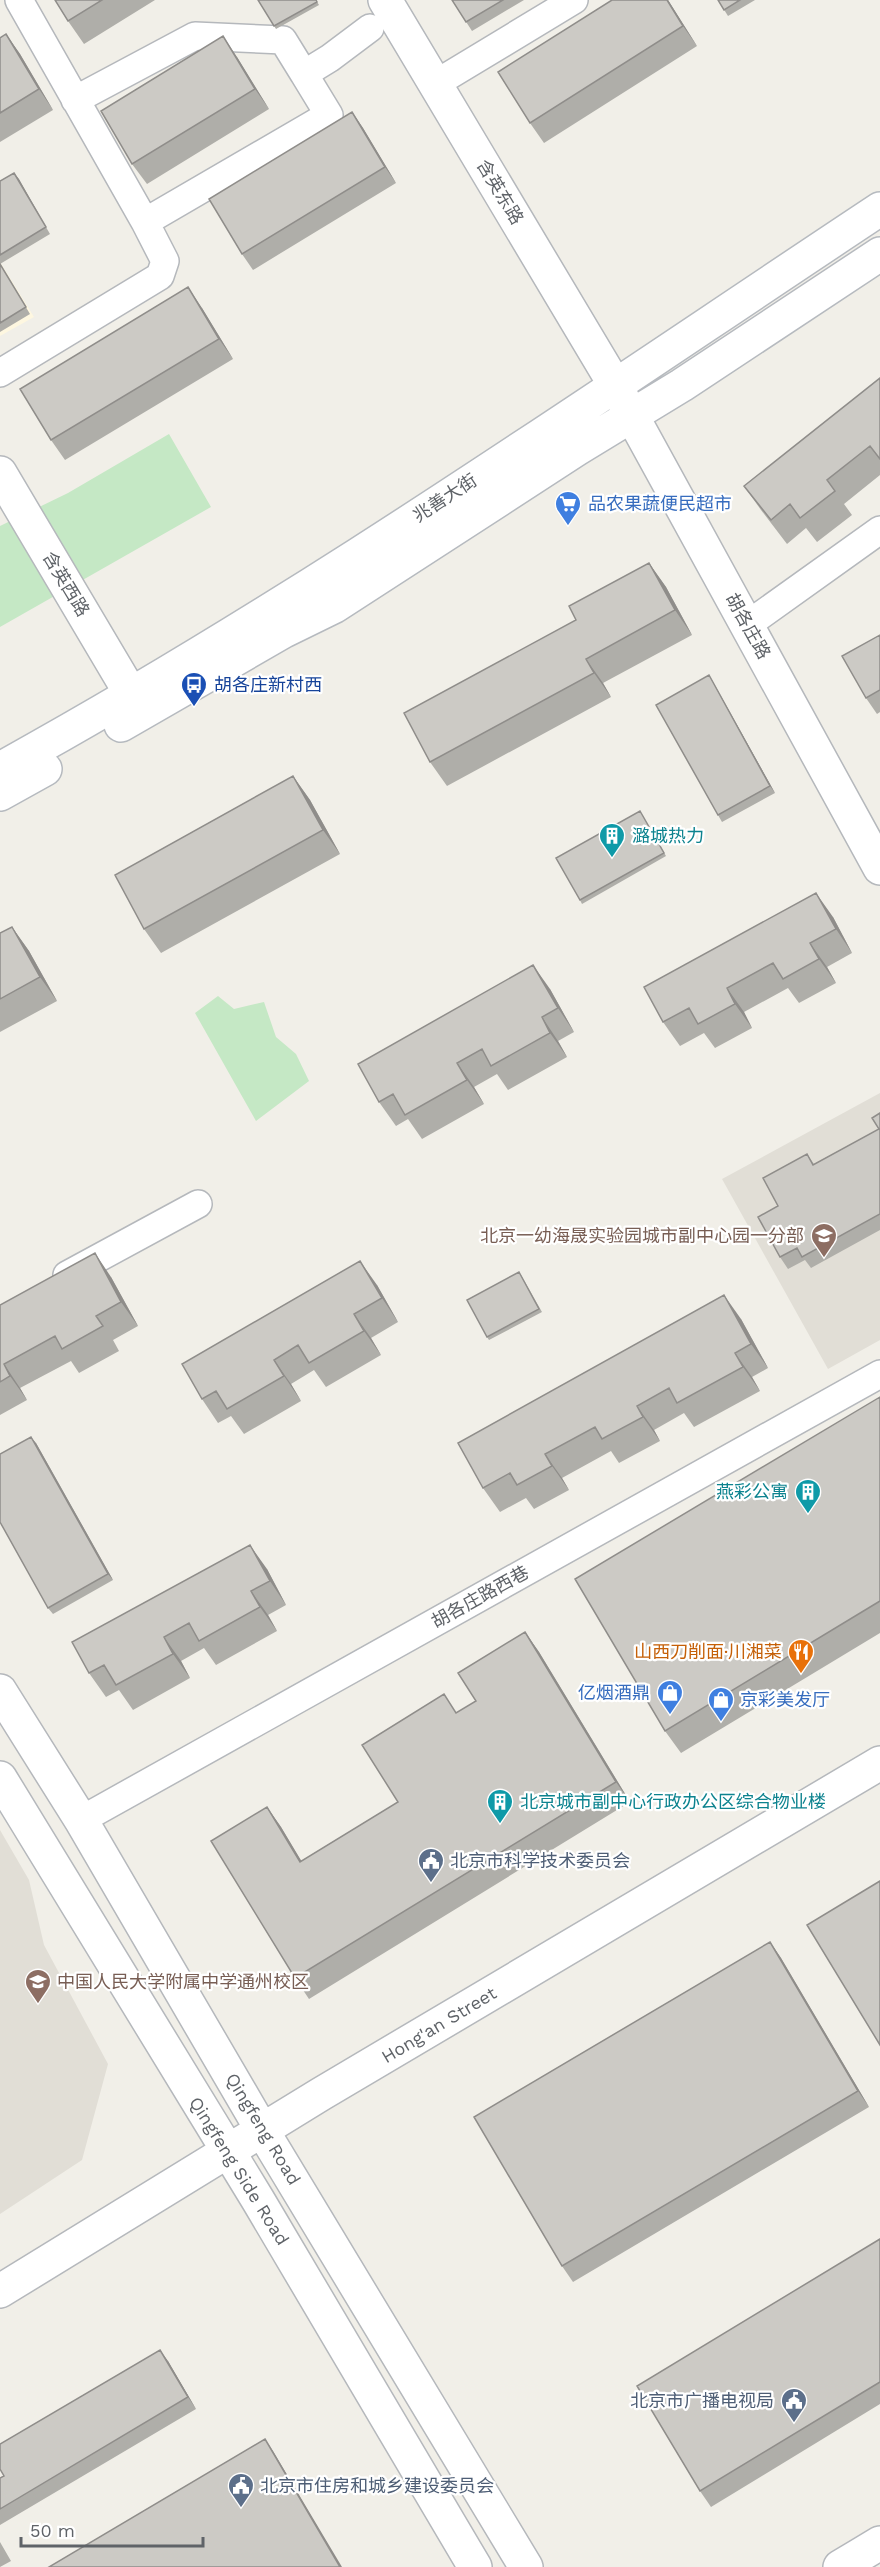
<svg xmlns="http://www.w3.org/2000/svg" width="880" height="2567" font-family="'Work Sans','Noto Sans SC',sans-serif">
	<rect width="100%" height="100%" fill="#f1efe8"/>
	<path fill="#fef7e0" d="M0,262l34,55 -34,19z"/>
	<path fill="#e1ded6" d="M880,1093v247l-52,29 -106,-190z
		M0,1830l29,50 15,65 64,119 -26,96 -82,54z"/>
	<path fill="#c5e8c5" d="M169,434l42,73 -211,120v-101l68,-33z
		M218,996l16,13 30,-7 12,35 20,17 13,27 -53,40 -61,-108z"/>
	<g fill="none" stroke-linecap="round" stroke-linejoin="round">
		<defs>
			<path id="minor" d="M435,84l139,-84
				M75,100l120,-64 88,4 21,34 26,-16 40,-30
				M145,222l184,-107 -25,-41
				M0,373l160,-97 5,-15 -20,-39 -126,-222
				M747,625l133,-95
				M67,1275l131,-71
				M81,1820l799,-446"/>
			<path id="tertiary" d="M385,0l230,385 265,483
				M0,473l131,221
				M0,1691l81,129 181,310 264,437
				M0,1778l258,422 217,367
				M0,2291l321,-197 559,-331
				M840,2567l40,-24"/>
			<path id="secondary" d="M121,725l163,-94 51,-25 242,-157 105,-64 198,-131
				M0,769c305,-168 590,-368 880,-560
				M0,794l45,-25"/>
		</defs>
		<use href="#minor" stroke="#b5b8bc" stroke-width="30"/>
		<use href="#tertiary" stroke="#b5b8bc" stroke-width="36"/>
		<use href="#secondary" stroke="#b6babf" stroke-width="36"/>
		<use href="#minor" stroke="#fff" stroke-width="27"/>
		<use href="#tertiary" stroke="#fff" stroke-width="33"/>
		<use href="#secondary" stroke="#fff" stroke-width="33"/>
	</g>
	<path fill="#afaea9" d="M55,0h100l-71,44 -16,-23z
		M258,0h58l3,5 -43,24z
		M452,0h72l-52,31z
		M668,0l29,46 -153,97 -14,-20z
		M718,0h37l-27,16z
		M6,34l14,20 33,56 -53,32v-104z
		M237,57l32,52 -122,75 -15,-20z
		M352,112l11,16 33,55 -143,87 -11,-16z
		M14,173l36,61 -50,30 30,50 -30,18v-151z
		M202,308l31,51 -168,101 -14,-20z
		M880,378v97l-36,29 8,11 -35,27 -11,-14 -19,16 -26,-34 -17,-24z
		M649,563l17,24 26,48 -89,48 8,14 -164,89 -17,-24 146,-142z
		M880,635v77l-3,2 -11,-16z
		M709,675l4,7 62,111 -53,29 -4,-7z
		M293,776l17,24 30,54 -179,99 -17,-24z
		M640,811l26,45 -84,48 -2,-4z
		M833,917l19,36 -25,14 9,16 -37,20 -11,-15 -44,24 8,16 -37,20 -11,-15 -24,13 -17,-24z
		M12,927l17,24 28,50 -57,31v-99z
		M550,989l24,43 -16,9 9,16 -59,33 -11,-16 -23,13 10,17 -62,35 -14,-20 -12,7 -17,-24z
		M880,1113v117l-69,38 -6,-8 -17,9 -8,-12 -2,-51 29,-52 7,10 65,-35z
		M521,1275l21,37 -53,28 -2,-3z
		M111,1277l27,49 -25,14 6,11 -40,22 -8,-12 -51,27 7,12 -27,15v-110z
		M377,1285l21,37 -27,16 10,17 -55,32 -12,-17 -23,14 10,17 -57,33 -13,-18 -13,7 -16,-24z
		M741,1319l27,49 -16,9 8,14 -66,36 -10,-14 -30,17 6,11 -41,22 -8,-12 -49,27 7,12 -35,19 -8,-11 -26,14 -17,-24z
		M880,1397v236l-199,120 -16,-22z
		M36,1443l77,137 -60,34 -5,-6z
		M267,1569l19,36 -18,10 9,16 -61,34 -12,-17 -23,13 9,17 -57,32 -14,-20 -13,7 -17,-24z
		M525,1632l14,20 91,150 -321,197 -14,-21 -28,-171 14,20 20,34 97,-59 59,-89 19,-12z
		M770,1942l11,16 88,149 -296,175 -11,-16z
		M880,2239v165l-169,103 -11,-16z
		M168,2361l28,48 -196,116v-47z
		M0,2542l11,19 -11,6z"/>
	<path fill="#8f8d8a" d="M667,0h1l29,46 -14,-20z
		M6,34l14,20 33,56 -14,-21z
		M223,36l14,21 32,52 -14,-20z
		M352,112l11,16 33,55 -11,-16z
		M14,173l5,6 31,55 -4,-7z
		M188,287l14,21 31,51 -14,-20z
		M649,563l17,24 26,48 -17,-25z
		M586,659l17,24 8,14 -17,-24z
		M709,675l4,7 62,111 -5,-7z
		M293,776l17,24 30,54 -17,-24z
		M816,893l17,24 19,36 -16,-24z
		M12,927l17,24 28,50 -17,-24z
		M810,943l17,24 9,16 -17,-24z
		M533,965l17,24 24,43 -16,-24z
		M727,988l17,24 8,16 -17,-24z
		M542,1017l16,24 9,16 -17,-24z
		M457,1063l17,24 10,17 -17,-24z
		M95,1253l16,24 27,49 -17,-24z
		M360,1261l17,24 21,37 -16,-24z
		M724,1295l17,24 27,49 -17,-24z
		M354,1314l17,24 10,17 -17,-24z
		M735,1353l17,24 8,14 -17,-24z
		M274,1360l17,24 10,17 -17,-25z
		M4,1364l16,24 7,12 -17,-24z
		M637,1406l17,24 6,11 -17,-24z
		M31,1437l5,6 77,137 -5,-6z
		M545,1454l17,24 7,12 -17,-24z
		M250,1545l17,24 19,36 -16,-24z
		M251,1591l17,24 9,16 -17,-24z
		M525,1632l14,20 91,150 -14,-20z
		M164,1637l17,24 9,17 -17,-24z
		M267,1807l14,20 33,55 -14,-20z
		M770,1942l11,16 88,149 -11,-16z
		M160,2350l8,11 28,48 -8,-12z
		M265,2439l8,12 69,116h-2z"/>
	<path fill="#cccac5" stroke="#8f8d8a" stroke-width="1.5" d="M55,0h47l-34,21z
		M258,0h58l1,2 -43,24z
		M452,0h51l-37,22z
		M612,0h55l16,26 -153,97 -32,-51z
		M718,0h22l-16,10z
		M6,34l33,55 -39,24v-75z
		M223,36l32,53 -123,75 -31,-53z
		M352,112l33,55 -143,87 -33,-55z
		M14,173l32,54 -46,28v-74z
		M0,264l26,43 -26,16z
		M188,287l31,52 -168,101 -31,-51z
		M880,378v81l-10,-13 -43,34 8,11 -35,27 -10,-14 -19,16 -27,-34z
		M649,563l26,47 -89,49 8,14 -164,89 -26,-49 172,-93 -7,-14z
		M880,635v55l-14,8 -24,-42z
		M709,675l61,111 -52,29 -62,-110z
		M293,776l30,54 -179,99 -29,-54z
		M640,811l24,42 -84,47 -24,-42z
		M816,893l20,36 -26,14 9,16 -36,20 -10,-16 -46,25 8,16 -37,20 -9,-16 -26,14 -19,-35z
		M12,927l28,50 -40,22v-66z
		M533,965l25,43 -16,9 8,16 -59,33 -9,-17 -25,14 10,17 -62,35 -12,-21 -14,8 -21,-38z
		M880,1113v101l-78,43 -5,-9 -17,9 -22,-40 20,-11 -15,-28 44,-24 6,11 66,-36 -7,-11z
		M95,1253l26,49 -25,14 7,10 -41,23 -7,-13 -51,28 6,12 -10,6v-77z
		M360,1261l22,37 -28,16 10,17 -55,32 -11,-18 -24,15 10,16 -57,33 -11,-18 -14,8 -20,-35z
		M519,1272l20,37 -52,28 -20,-37z
		M724,1295l27,49 -16,9 8,14 -66,36 -8,-15 -32,18 6,11 -41,22 -7,-12 -50,27 7,12 -35,19 -7,-12 -27,15 -25,-45z
		M880,1397v204l-215,130 -90,-152z
		M31,1437l77,137 -60,34 -48,-86v-68z
		M250,1545l20,36 -19,10 9,16 -61,34 -10,-18 -25,14 9,17 -57,31 -12,-20 -15,8 -17,-31z
		M525,1632l91,150 -321,196 -84,-137 56,-34 33,55 98,-60 -36,-57 82,-51 12,19 20,-12 -18,-28z
		M880,1881v164l-73,-120z
		M770,1942l88,149 -296,175 -88,-149z
		M880,2239v143l-180,109 -63,-105z
		M160,2350l28,47 -188,112v-31l4,-2 -4,-7v-25z
		M265,2439l75,128h-291z"/>
	<defs>
		<symbol id="supermarket-pin" viewBox="-11 -11 22 30"><path d="M0 17L-7.5 6A9.5 9.5 0 1 1 7.5 6Z" fill="#3f7fe0" stroke="#fff"/><path d="M-6-5.5h2.5l.6 2H6L4.5 2H-2.5L-4.4-4H-6ZM-1.5 3.2a1.3 1.3 0 1 0 .1 0ZM3 3.2a1.3 1.3 0 1 0 .1 0Z" fill="#fff"/></symbol>
		<symbol id="bus-pin" viewBox="-11 -11 22 30"><path d="M0 17L-7.5 6A9.5 9.5 0 1 1 7.5 6Z" fill="#1a4fb4" stroke="#fff"/><path d="M-5-6H5V4H4V6H2V4H-2V6H-4V4H-5ZM-3.5-4V0h7V-4ZM-3.5 1.2v1.5H-2V1.2ZM2 1.2v1.5H3.5V1.2Z" fill="#fff"/></symbol>
		<symbol id="building-pin" viewBox="-11 -11 22 30"><path d="M0 17L-7.5 6A9.5 9.5 0 1 1 7.5 6Z" fill="#0f9aa8" stroke="#fff"/><path d="M-4-6H4V6H1V3H-1V6H-4ZM-2.5-4.3h1.7v1.8h-1.7ZM.8-4.3h1.7v1.8H.8ZM-2.5-1h1.7V.8h-1.7ZM.8-1h1.7V.8H.8Z" fill="#fff"/></symbol>
		<symbol id="school-pin" viewBox="-11 -11 22 30"><path d="M0 17L-7.5 6A9.5 9.5 0 1 1 7.5 6Z" fill="#8d6e63" stroke="#fff"/><path d="M0-5L7-2L0 1L-7-2ZM-4 1L0 2.5L4 1V4Q0 6-4 4Z" fill="#fff"/></symbol>
		<symbol id="restaurant-pin" viewBox="-11 -11 22 30"><path d="M0 17L-7.5 6A9.5 9.5 0 1 1 7.5 6Z" fill="#e8710a" stroke="#fff"/><path d="M-5-6h1v4h1v-4h1v4h1v-4h1v5L-1.5 .5V6h-2V.5L-5-1ZM5-6V6H3V1.5H1.5Q1.5-4 5-6Z" fill="#fff"/></symbol>
		<symbol id="shop-pin" viewBox="-11 -11 22 30"><path d="M0 17L-7.5 6A9.5 9.5 0 1 1 7.5 6Z" fill="#3f7fe0" stroke="#fff"/><path d="M-5-2.5h2.3a2.7 3.5 0 0 1 5.4 0H5L5.5 6h-11ZM-1.5-2.5h3a1.5 2.3 0 0 0-3 0Z" fill="#fff"/></symbol>
		<symbol id="civic-pin" viewBox="-11 -11 22 30"><path d="M0 17L-7.5 6A9.5 9.5 0 1 1 7.5 6Z" fill="#5c6f8a" stroke="#fff"/><path d="M-.6-6.5H3V-4.5H.6V-3L4-1V1h2V6H-6V1h2V-1L-.6-3ZM-1.2 2.5V6h2.4V2.5Z" fill="#fff"/></symbol>
	</defs>
	<g fill-rule="evenodd">
		<use href="#supermarket-pin" x="553" y="489" width="30" height="40"/>
		<use href="#bus-pin" x="179" y="670" width="30" height="40"/>
		<use href="#building-pin" x="597" y="821" width="30" height="40"/>
		<use href="#school-pin" x="809" y="1221" width="30" height="40"/>
		<use href="#building-pin" x="793" y="1477" width="30" height="40"/>
		<use href="#restaurant-pin" x="786" y="1637" width="30" height="40"/>
		<use href="#shop-pin" x="655" y="1678" width="30" height="40"/>
		<use href="#shop-pin" x="706" y="1685" width="30" height="40"/>
		<use href="#building-pin" x="485" y="1787" width="30" height="40"/>
		<use href="#civic-pin" x="416" y="1846" width="30" height="40"/>
		<use href="#school-pin" x="23" y="1967" width="30" height="40"/>
		<use href="#civic-pin" x="779" y="2386" width="30" height="40"/>
		<use href="#civic-pin" x="226" y="2471" width="30" height="40"/>
	</g>
	<g text-anchor="middle" stroke-width="4.5" stroke-linejoin="round" paint-order="stroke">
		<g font-size="18" fill="#5f6368" stroke="#fff">
			<text transform="translate(500 192) rotate(59)" y="6">含英东路</text>
			<text transform="translate(445 498) rotate(-33)" y="6">兆善大街</text>
			<text transform="translate(66 584) rotate(59)" y="6">含英西路</text>
			<text transform="translate(748 626) rotate(61)" y="6">胡各庄路</text>
			<text transform="translate(480 1597) rotate(-29)" y="6">胡各庄路西巷</text>
			<text transform="translate(439 2025) rotate(-31)" y="6">Hong'an Street</text>
			<text transform="translate(263 2129) rotate(59)" y="6">Qingfeng Road</text>
			<text transform="translate(239 2171) rotate(58)" y="6">Qingfeng Side Road</text>
		</g>
		<g font-size="18" fill="#366cbe" stroke="#fff" text-anchor="start">
			<text x="588" y="510">品农果蔬便民超市</text>
			<text x="650" y="1699" text-anchor="end">亿烟酒鼎</text>
			<text x="740" y="1706">京彩美发厅</text>
		</g>
		<g font-size="18" fill="#164399" stroke="#fff" text-anchor="start">
			<text x="214" y="691">胡各庄新村西</text>
		</g>
		<g font-size="18" fill="#0d838f" stroke="#fff" text-anchor="start">
			<text x="632" y="842">潞城热力</text>
			<text x="788" y="1498" text-anchor="end">燕彩公寓</text>
			<text x="520" y="1808">北京城市副中心行政办公区综合物业楼</text>
		</g>
		<g font-size="18" fill="#785e54" stroke="#fff" text-anchor="end">
			<text x="804" y="1242">北京一幼海晟实验园城市副中心园一分部</text>
			<text x="57" y="1988" text-anchor="start">中国人民大学附属中学通州校区</text>
		</g>
		<g font-size="18" fill="#c56008" stroke="#fff" text-anchor="end">
			<text x="782" y="1658">山西刀削面·川湘菜</text>
		</g>
		<g font-size="18" fill="#4e5e75" stroke="#fff" text-anchor="start">
			<text x="450" y="1867">北京市科学技术委员会</text>
			<text x="774" y="2407" text-anchor="end">北京市广播电视局</text>
			<text x="260" y="2492">北京市住房和城乡建设委员会</text>
		</g>
	</g>
	<path d="M21 2537v9h182v-9" fill="none" stroke="#5f6368" stroke-width="3"/>
	<text x="30" y="2537" font-size="18" fill="#5f6368" stroke="#ffffff" stroke-width="4.5" paint-order="stroke">50 m</text>
</svg>
